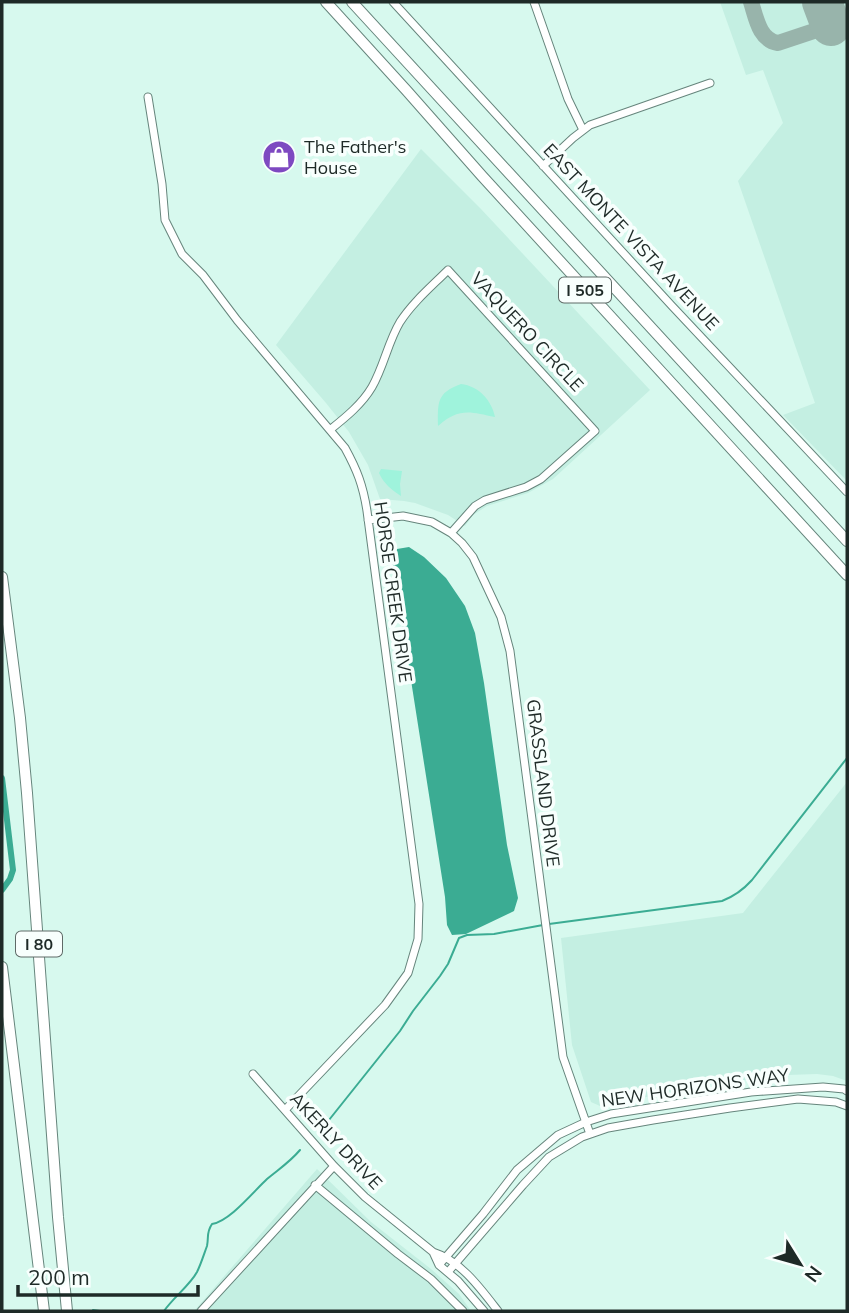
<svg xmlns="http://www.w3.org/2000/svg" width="849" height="1313" font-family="Mulish,sans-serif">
	<rect width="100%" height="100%" fill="#d7f9ee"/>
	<path fill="#c4efe2" d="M720,2h127v479l-64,-66 32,-12 -77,-222 45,-58 -20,-53 -17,5z
		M421,149l60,60 169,181 -97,89 -25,14 -41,13 -14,9 -8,11 -17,-11 -33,-12 -11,-2 -24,-2 -12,-34 -19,-33 -23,-29 -50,-58z
		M847,782v299l-14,-5 -16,-2 -30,1 -69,8 -118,23 -9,-4 -19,-57 -11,-107 182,-25z
		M317,1169l54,53 60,47 28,25 12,17h-277z"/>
	<path fill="#9ff3dc" d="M461,384c18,2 31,17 34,33 -24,-5 -36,-10 -57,9 0,-23 -2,-33 23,-42z
		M381,469l21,2 -2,13 1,12c-9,-6 -17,-12 -22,-23z"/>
	<path fill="#3bac93" d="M409,547l15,10 22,21 19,28 10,27 9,50 23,162 11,53 -4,13 -48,23 -14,1 -5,-10 -2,-28 -53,-338 5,-10z"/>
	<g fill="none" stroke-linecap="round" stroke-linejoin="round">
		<path stroke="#3bac93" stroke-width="2" d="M549,924l173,-23c13,-5 21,-11 30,-21l95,-122
			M321,1130l79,-99 13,-20 27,-35 8,-12 11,-26 8,-3 27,-1 49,-9
			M93,1310l7,1
			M164,1311c9,-13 26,-26 33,-39 4,-8 7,-18 10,-26 2,-10 -1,-13 5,-22 18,-3 41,-32 55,-45 12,-10 23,-17 33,-29"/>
		<path stroke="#3bac93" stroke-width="6" d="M2,778l11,92 -3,9 -8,11"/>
		<path stroke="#98b4ab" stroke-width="16" d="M751,2c5,15 8,38 27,41l69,-23"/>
		<path stroke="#98b4ab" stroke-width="40" d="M822,2l9,24"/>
		<defs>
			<path id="minor" d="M393,2l279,304 175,186
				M534,2l34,97 15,31
				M148,97l14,87 3,36 17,34 21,21 34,45 108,128c12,22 18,37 22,63l52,393 -1,35 -10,34 -23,32 -100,105
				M543,166l30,-28 17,-13 120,-42
				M331,429c15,-12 31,-25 41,-42 12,-21 16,-45 28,-65 13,-20 31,-35 48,-52l147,161 -54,48 -15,8 -41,13 -10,6 -24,27
				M368,520l35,-4 29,6 19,11 11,10 11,14 28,60 9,34 53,406 27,77
				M253,1074l81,92 31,31 68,55 6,13 19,16 26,30
				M315,1185l83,69 33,25 32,32
				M433,1252c27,8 48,37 65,59
				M439,1265l44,-51 34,-44 41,-35 28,-13 25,-8 140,-22 72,-5 21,2 3,2
				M448,1272l75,-87 26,-28 33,-20 26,-9 45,-8 77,-12 68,-9 38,3 11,4
				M201,1311l133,-145"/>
			<path id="highway" d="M326,2l81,89 75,85 365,399
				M352,2l495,539
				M2,577l18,141 7,75 31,424 9,94
				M2,967l42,344"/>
		</defs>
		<use href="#minor" stroke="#66857c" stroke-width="9"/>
		<use href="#highway" stroke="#66857c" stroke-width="12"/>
		<use href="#minor" stroke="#fff" stroke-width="7"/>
		<use href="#highway" stroke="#fff" stroke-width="10"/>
	</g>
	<defs>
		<symbol id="shop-disc" viewBox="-11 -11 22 22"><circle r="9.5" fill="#7e49c1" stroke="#f8fffd"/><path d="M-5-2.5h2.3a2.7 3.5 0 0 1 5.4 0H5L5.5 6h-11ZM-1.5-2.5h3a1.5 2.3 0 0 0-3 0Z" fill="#fff"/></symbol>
	</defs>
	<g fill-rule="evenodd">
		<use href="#shop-disc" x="260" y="138" width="38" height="38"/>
	</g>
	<g text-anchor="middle" stroke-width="7" stroke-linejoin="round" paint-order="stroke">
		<g fill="#f8fffd" stroke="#5f6a67" stroke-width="2">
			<rect x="559" y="277.5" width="52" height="25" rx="5"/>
			<rect x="16" y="931.5" width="46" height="25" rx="5"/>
		</g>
		<g font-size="16" font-weight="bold" fill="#1e2a27">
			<text x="585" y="296">I 505</text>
			<text x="39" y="950">I 80</text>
		</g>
		<g font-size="18" fill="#1e2a27" stroke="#f8fffd" text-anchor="start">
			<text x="304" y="153">The Father's<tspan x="304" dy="21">House</tspan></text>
		</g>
		<g font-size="18" fill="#1e2a27" stroke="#f8fffd">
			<text transform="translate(631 237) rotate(47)" y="6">EAST MONTE VISTA AVENUE</text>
			<text transform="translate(527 332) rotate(47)" y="6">VAQUERO CIRCLE</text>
			<text transform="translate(393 592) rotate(82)" y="6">HORSE CREEK DRIVE</text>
			<text transform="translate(543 783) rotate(83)" y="6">GRASSLAND DRIVE</text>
			<text transform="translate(695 1088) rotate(-8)" y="6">NEW HORIZONS WAY</text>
			<text transform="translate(336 1141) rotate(47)" y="6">AKERLY DRIVE</text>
		</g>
	</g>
	<rect width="849" height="1313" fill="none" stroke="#1e2a27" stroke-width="7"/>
	<g transform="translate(800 1264) rotate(127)" stroke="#f8fffd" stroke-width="5" paint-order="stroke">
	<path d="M0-5L12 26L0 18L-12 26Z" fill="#1e2a27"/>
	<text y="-10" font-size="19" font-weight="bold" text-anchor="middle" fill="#1e2a27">N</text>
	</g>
	<path d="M18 1285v10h180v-10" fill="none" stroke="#1e2a27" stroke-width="3.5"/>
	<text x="28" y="1285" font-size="21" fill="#1e2a27" stroke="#f8fffd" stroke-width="5" paint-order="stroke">200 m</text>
</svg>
